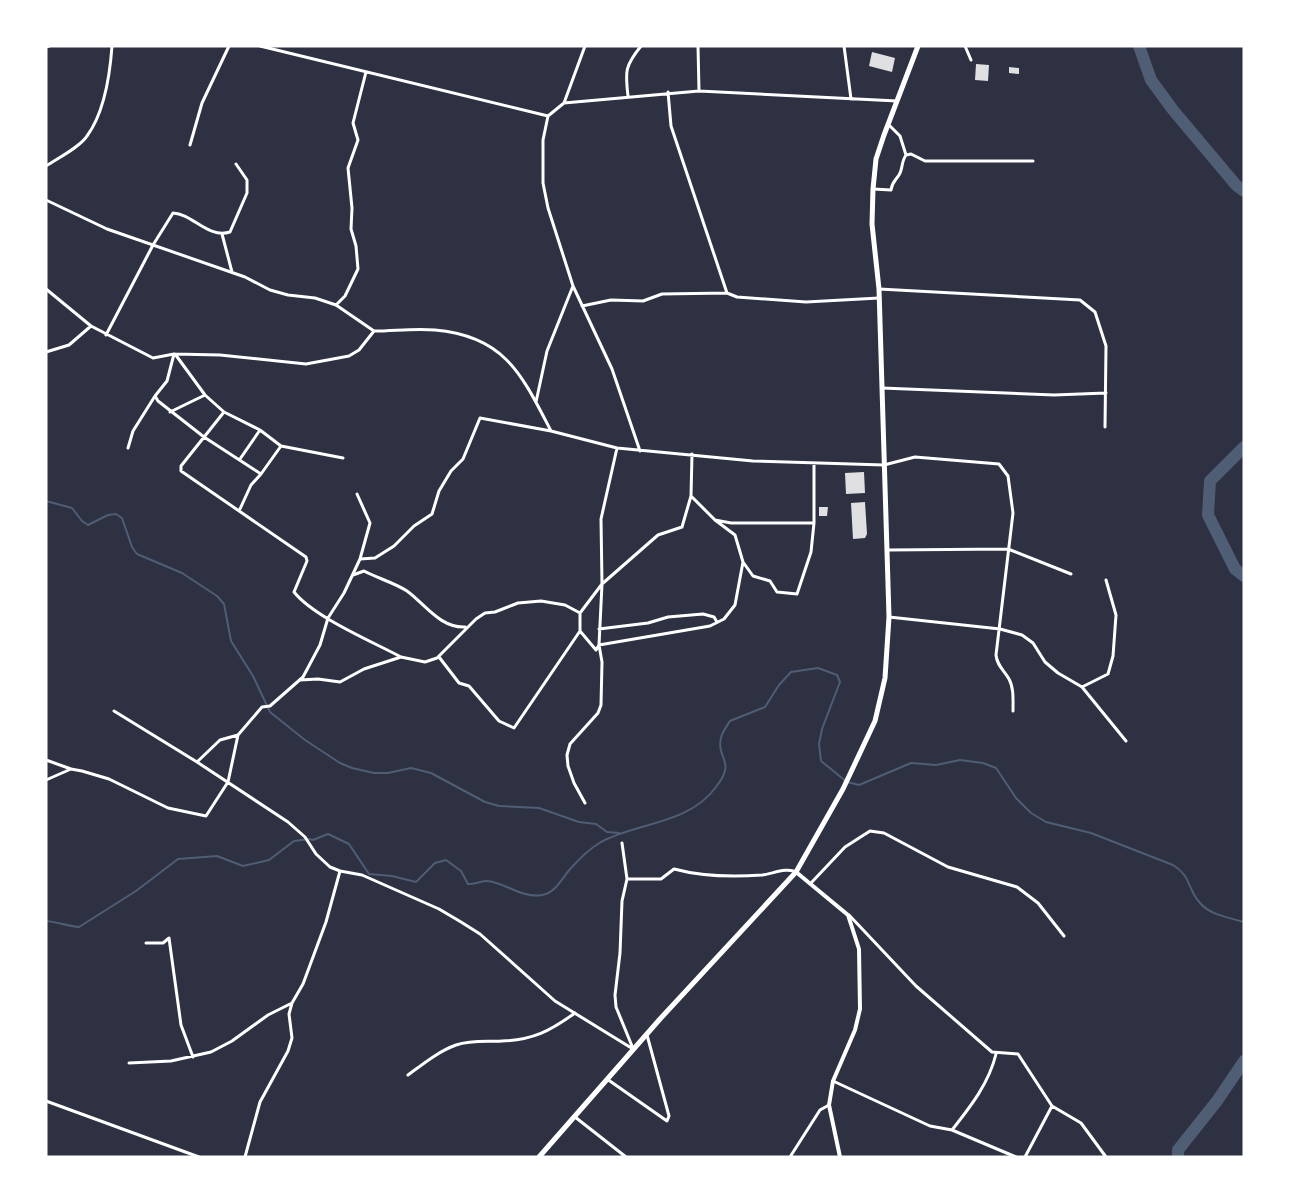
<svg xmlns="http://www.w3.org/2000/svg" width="1290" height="1203" font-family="'Fira Sans',sans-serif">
	<rect width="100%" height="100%" fill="#2d3142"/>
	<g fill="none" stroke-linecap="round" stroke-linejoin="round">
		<path stroke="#4f5d75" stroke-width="2" d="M46,501l26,7 10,13 6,4 20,-10 8,-1 6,4 10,29 5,7 45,19 35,23 7,8 7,37 22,35 17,36 35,28 35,23 12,5 22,5h14l23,-5 20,5 54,29 14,4 40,2 40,14 17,2 11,8 12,1
			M46,921c12,1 21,5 33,6l57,-36 42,-32 39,-3 26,10 26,-6 25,-19 15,-2 4,1 15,-6 21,10 20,30 23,2 24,6 19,-19 11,-3 15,11 7,13c7,0 13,-3 19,-3 17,1 36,18 55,14 14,-2 21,-19 30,-28 8,-9 19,-19 29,-25 37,-20 87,-17 115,-55 21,-27 0,-27 5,-49 1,-6 6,-12 9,-17l35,-14 14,-22 12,-13 27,-4 19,7 3,7 -18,47 -3,15 2,17 26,21 12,3 52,-22 25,2 24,-5 23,3 13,5 20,30 15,15 15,9 45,11 82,32c19,12 14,24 27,38 10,12 30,15 44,19"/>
		<path stroke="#4f5d75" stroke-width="12" d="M1139,46l12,34 22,30 63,75 8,6
			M1244,447l-34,34 -2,34 27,54 9,7
			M1178,1157v-7l39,-49 27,-40"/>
	</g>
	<path fill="#e0e0e3" d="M872,52l23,6 -3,14 -23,-6z
		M976,64l13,1 -1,16 -13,-1z
		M1009,67l10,1v6l-10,-1z
		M864,472l1,21 -19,1 -1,-21z
		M865,502l2,32 -2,4 -12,1 -2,-36z
		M819,507h9l-1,9h-8z"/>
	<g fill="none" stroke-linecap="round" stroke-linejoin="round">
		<path stroke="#fff" stroke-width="3" d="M260,46l288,70
			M698,46l1,45
			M844,46l7,53
			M965,46l6,14
			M46,47l3,-1
			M668,92l3,34 56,167 10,4 69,5 73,-4
			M628,96c-3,-25 -3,-30 13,-50
			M564,103l135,-12 198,10
			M888,124l12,12 6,19
			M190,145l12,-42 27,-57
			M46,166c12,-8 34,-19 41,-30 17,-23 23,-62 25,-90
			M873,189l18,1c1,-8 4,-9 8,-15 4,-6 2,-13 7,-20l5,-1 14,7h108
			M46,200l61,29 138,48 25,13 18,5 27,3 21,7 38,26
			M222,234l10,38
			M573,286l39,83 28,82
			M46,289l45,37 62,32 21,-4 46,1 86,9 43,-8 10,-6 15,-19c20,0 41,-3 61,-1 70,6 87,45 116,101l66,17 136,13 131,4 31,-8 84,7 9,12 5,37 -17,142c1,11 8,15 13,24 5,9 4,21 4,32
			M879,289l201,11 15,12 11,34 -1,81
			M336,305l9,-9 13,-27 -2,-23 -5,-17 1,-21 -4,-40 10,-28 -5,-17 13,-51
			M582,306l29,-6 32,1 19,-7 65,-1
			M106,335l47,-90 20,-32c20,1 35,26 57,19l17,-39v-13l-11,-16
			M46,352l23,-7 22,-19
			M174,354l-7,27 -12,15 3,5 46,36 57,37 20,-28 62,12
			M175,354l30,41 19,17 36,18 21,16
			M882,388l172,7 52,-2
			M536,402l11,-51 26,-65 -25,-78 -5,-25v-43l5,-24 16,-13 21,-57
			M170,412l35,-17
			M224,412l-43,54v5l125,86 1,4 -13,31c20,25 77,49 107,65
			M128,448l5,-17 22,-35
			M240,459l20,-29
			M691,496l24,24 16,3h83v-60
			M240,509l11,-24 10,-11
			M888,550l120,-1 63,25
			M360,559l15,-1 19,-12 20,-20 18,-12 7,-23 12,-20 12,-12 17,-41 71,13
			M743,562l10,14 17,5 7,11 20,2 14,-42 3,-29
			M353,575l11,-4c13,7 31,12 43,20 19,14 33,37 58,36
			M889,617l111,12 22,6 11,8 12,19 13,11 24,14 44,54
			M599,629l49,-6 20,-6 35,-3 11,3 3,5
			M580,631l16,19 3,-5 111,-19 14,-7 11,-14 8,-43 -8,-27 -20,-15
			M439,657l20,26 10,3 30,35 15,7 66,-97v-18
			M300,680l18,-1 22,3 24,-13 37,-12 24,5 12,-4 39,-39 9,-6 10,-1 23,-9 23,-2 24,4 15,8 22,-29 56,-49 24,-8 9,-31 1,-42
			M1082,687l26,-13 5,-18 3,-41 -10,-35
			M114,711l83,51 91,60 17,15 11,17 14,13 10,4 22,4 77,34 22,13 19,12 75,67 78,48
			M46,760l25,9
			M197,762l23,-22 18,-5 24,-28 8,-1 33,-29 17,-32 8,-27 16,-25 16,-34 10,-36 -13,-29
			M46,780l25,-11 11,2 27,8 59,29 38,8 22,-34 10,-47
			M585,803l-11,-20 -6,-17 -1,-11 3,-11 28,-31 3,-8 1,-43 -3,-17 3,-61 -1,-65 16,-71
			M622,843l5,36 -5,22 -2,52 -5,42 1,12 16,39
			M627,879h34l13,-10c26,7 60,8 88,6 10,-1 25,-8 34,-3
			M811,883l34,-36 25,-16 14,2 64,34 69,20 21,16 26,33
			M849,915l67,71 76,66 26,2 34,52 29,17 25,34
			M146,943h17l6,-5 12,87 12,32
			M129,1063l42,-2 40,-9 21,-11 36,-26 24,-12
			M408,1075c15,-11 31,-24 48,-30 15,-5 31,-3 46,-4 31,-1 48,-10 73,-28
			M607,1079l60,42 2,-5 -22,-81
			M833,1081l97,45 22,4 64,27
			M46,1101l153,56
			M575,1117l51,40
			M952,1130c19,-24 37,-47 44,-76
			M245,1157l15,-55 28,-51 4,-13 -3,-24 3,-11 11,-19 23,-62 14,-51
			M790,1157l30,-47 9,-5
			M1025,1157l27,-51"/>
		<path stroke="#fff" stroke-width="4" d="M796,872l52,43 11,34 1,60 -5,21 -22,51 -4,24 11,52"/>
		<path stroke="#fff" stroke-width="5" d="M539,1157l121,-138 136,-147 47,-83 32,-68 10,-43 4,-61 -10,-328 -7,-65 1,-35 3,-30 8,-24 34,-89"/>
	</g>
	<rect width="1290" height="1203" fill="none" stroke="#ffffff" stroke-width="95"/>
</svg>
